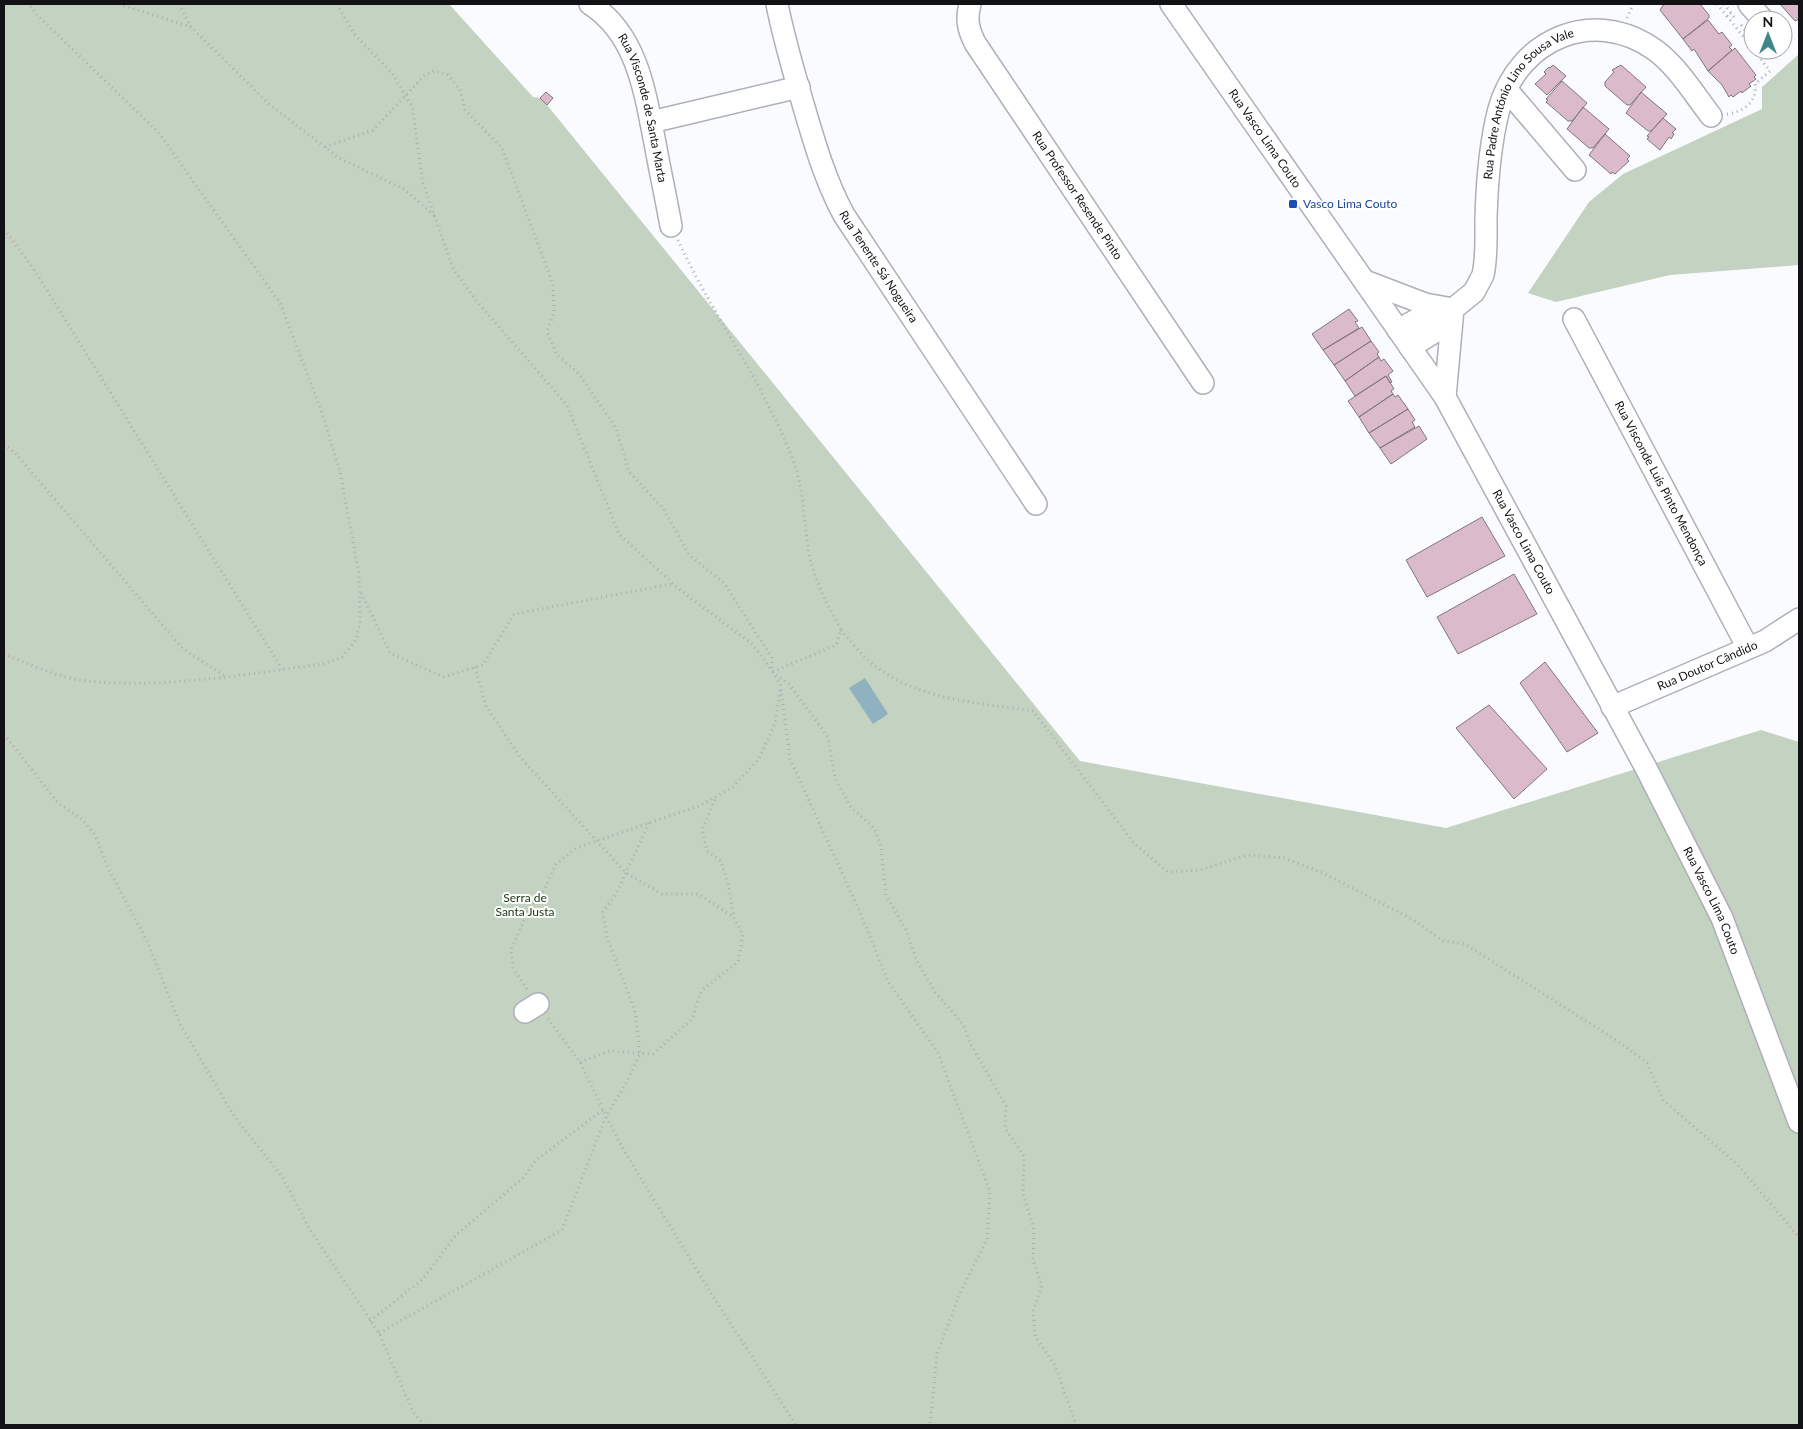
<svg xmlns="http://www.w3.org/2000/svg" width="1803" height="1429" font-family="Lato,sans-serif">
	<rect width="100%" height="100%" fill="#fafbff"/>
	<path fill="#c4d2c1" d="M4,4h445l84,93 7,1 7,7 533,656 366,67 315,-98 38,12v683h-1795z
		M1799,54v211l-129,10 -114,27 -28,-9 61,-91 34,-28 139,-65v-22z"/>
	<path fill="#8fb1c0" d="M865,678l23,36 -15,10 -24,-36z"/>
	<path fill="#dbbbcb" stroke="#7f767a" d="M1664,4h36l9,11v3l-26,21 -23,-29z
		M1780,4h19v15l-4,2z
		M1708,20l11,14 3,-2 10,13 -3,2 3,3 -24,21 -14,-22 -2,2 -9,-12z
		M1735,48l21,27 -2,2 2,2 -7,5 2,2 -9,7 -1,-2 -8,6 -2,-2 -2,2 -7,-12 -14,-14z
		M1553,65l13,11 -19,19 -12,-11 11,-10 -2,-2 5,-5 1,1z
		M1621,65l25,22 -16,18h-3l-22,-19v-4l9,-10 -2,-2z
		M1562,81l25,22 -15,18h-4l-22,-19 2,-2 -2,-1z
		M546,92l7,6 -6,7 -7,-7z
		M1641,92l26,22 -16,17h-3l-22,-18z
		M1583,107l26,22 -16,19h-4l-22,-19z
		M1663,118l13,11 -4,4 2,1 -3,5 -2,-2 -9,13 -13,-11 2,-2 -2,-1z
		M1605,134l25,22 -3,3 2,2 -14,13 -3,-2 -1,2 -22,-19z
		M1349,309l9,12 -3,1 4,6 -36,22 -11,-16z
		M1362,327l9,14 -37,24 -11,-15z
		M1371,341l8,11 -2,2 2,3 -34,24 -11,-16z
		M1379,357l2,4 3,-2 9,12 -5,4 4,7 -2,1 -4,-7 -31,20 -10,-15z
		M1386,376l8,13 -3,2 2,3 -34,23 -11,-16z
		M1393,394l2,3 3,-2 10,14 -39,24 -10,-16z
		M1408,409l7,11 -3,2 3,5 -35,21 -11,-15z
		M1419,426l8,13 -36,25 -11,-16z
		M1482,517l23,39 -78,41 -21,-37z
		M1514,574l23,40 -79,40 -21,-37z
		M1545,662l53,71 -31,19 -47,-69z
		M1489,705l58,64 -33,30 -58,-71z"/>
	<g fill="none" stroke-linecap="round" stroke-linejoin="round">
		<defs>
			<g id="minor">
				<path id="s1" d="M590,4c47,30 55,88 65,139 5,28 11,55 16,83"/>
				<path id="s2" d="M777,4c6,31 15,62 24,93 12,41 23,81 43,118l192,289"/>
				<path id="s3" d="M970,4c-4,15 -2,25 5,39l228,340"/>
				<path id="s4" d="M1171,4l274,393 201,371 76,150 77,204"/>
				<path d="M1749,4l14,16"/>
				<path d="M1507,90l68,80"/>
				<path d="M651,122l148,-35"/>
				<path d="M1365,281l60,23 28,5"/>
				<path id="s5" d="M1574,319l174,329"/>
				<path d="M1398,330l42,-23"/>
				<path d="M1410,347l41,-25"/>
				<path id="s6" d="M1445,397l8,-88 21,-17 9,-17c4,-18 3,-38 3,-57 1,-35 4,-75 13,-109 19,-70 95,-103 156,-59 23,17 39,44 56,66"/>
				<path id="s7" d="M1612,707l153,-66 34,-22"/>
				<path d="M525,1012l13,-8"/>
			</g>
		</defs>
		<use href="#minor" stroke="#aeafb8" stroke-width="24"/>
		<path stroke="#adaeb2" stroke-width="3" stroke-dasharray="1 4" stroke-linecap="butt" d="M119,4l72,23
			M179,4l12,23 79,78 69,53 65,31 31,27
			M337,4l17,30 38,39 20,33 11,77 30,86 27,36 87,100 52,129 61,56 72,54 20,27
			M1717,4l10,12
			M1724,4l7,9
			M1734,17l-3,-4 -4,3 26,33
			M1627,18l6,-14
			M1741,25l10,13 2,-2
			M1727,114c16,-2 31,-12 28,-30l15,-13 -16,-21
			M325,147l48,-17 51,-54 10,-5 14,4 12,15 5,20 37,38 51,136 1,29 -7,18 10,24 22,19 37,54 13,44 34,36 26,47 35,28 48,75v14l17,12 39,53 7,41 15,28 25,23 6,18 5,48 20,35 11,31 18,31 28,32 7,19 36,63 -1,22 19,28 -1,38 11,36 -1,30 9,26 -9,25 2,25 20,29 21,60
			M4,229l31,42 247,398
			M678,240c35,77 87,144 116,223 10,28 10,60 15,90 5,27 19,53 32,77l-5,15 -64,27
			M4,444l12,10 167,195 43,28
			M361,593l29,60 53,24 40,-12 31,-51 158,-30
			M841,630c12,14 25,31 41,41 44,30 100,32 151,40l101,132 34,29 32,-2 47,-15 37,3 37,14 91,47 31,22 22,3 154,98 28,21 16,37 73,63 63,74
			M4,654c26,10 54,24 83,27 78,8 159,-7 236,-17l19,-7 14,-17 4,-18 -1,-48 -19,-103 -19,-61 -41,-107 -122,-171 -120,-116 -9,-12
			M475,667l11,39 34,51 106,116 36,21h37l34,23
			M775,676l5,7 10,76 69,151 29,71 50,72 52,138 -3,48 -27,54 -23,61 -7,71
			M4,734l54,69 24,16 13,16 13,33 39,73 33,83 54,92 49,62 27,52 69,103 34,79 11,13
			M649,823l-32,69 -14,20 4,25 28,74 5,43 -15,31 -19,31 17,33 86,141 87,135
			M527,989l-14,-21 -2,-18 17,-39 16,-21 12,-26 20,-16 123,-42 34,-19 26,-28 16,-36 5,-34
			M580,1062l29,-11 44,3 39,-35 9,-28 37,-29 5,-27 -9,-17 -6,-35 -7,-22 -14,-10 -5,-21 14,-33
			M370,1321l52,-41 33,-44 68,-58 12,-17 68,-51
			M379,1333l183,-103 44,-114 -26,-54 -33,-45"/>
		<use href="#minor" stroke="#fff" stroke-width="21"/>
	</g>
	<rect fill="#1a4fb4" stroke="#fff" stroke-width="2" x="1288" y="199" width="10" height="10" rx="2.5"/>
	<g text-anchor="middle" stroke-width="4" stroke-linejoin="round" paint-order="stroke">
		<g font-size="12" fill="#121215" stroke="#fff">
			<text dy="4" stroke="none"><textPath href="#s6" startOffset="322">Rua Padre António Lino Sousa Vale</textPath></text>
			<text dy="4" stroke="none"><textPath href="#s1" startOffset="121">Rua Visconde de Santa Marta</textPath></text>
			<text dy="4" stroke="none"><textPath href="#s4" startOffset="164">Rua Vasco Lima Couto</textPath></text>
			<text dy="4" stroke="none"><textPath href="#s3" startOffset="224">Rua Professor Resende Pinto</textPath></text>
			<text dy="4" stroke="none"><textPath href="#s2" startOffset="284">Rua Tenente Sá Nogueira</textPath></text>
			<text dy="4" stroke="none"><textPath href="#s5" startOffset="186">Rua Visconde Luís Pinto Mendonça</textPath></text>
			<text dy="4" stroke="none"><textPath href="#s4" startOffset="644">Rua Vasco Lima Couto</textPath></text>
			<text dy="4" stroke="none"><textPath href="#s7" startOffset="104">Rua Doutor Cândido</textPath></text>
			<text dy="4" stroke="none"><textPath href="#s4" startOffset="1049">Rua Vasco Lima Couto</textPath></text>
		</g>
		<g font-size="12" fill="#164399" stroke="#fff" text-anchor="start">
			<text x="1303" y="208">Vasco Lima Couto</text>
		</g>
		<g font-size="12" fill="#18350e" stroke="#fff">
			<text x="525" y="902">Serra de<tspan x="525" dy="14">Santa Justa</tspan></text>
		</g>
	</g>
	<rect width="1803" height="1429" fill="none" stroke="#121215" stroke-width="10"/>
	<g transform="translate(1768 35)"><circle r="24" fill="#ffffff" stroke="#a0a0a1"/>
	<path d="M0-4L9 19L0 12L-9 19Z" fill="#3e868a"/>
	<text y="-8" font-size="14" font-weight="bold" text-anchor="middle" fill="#121215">N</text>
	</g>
</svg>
